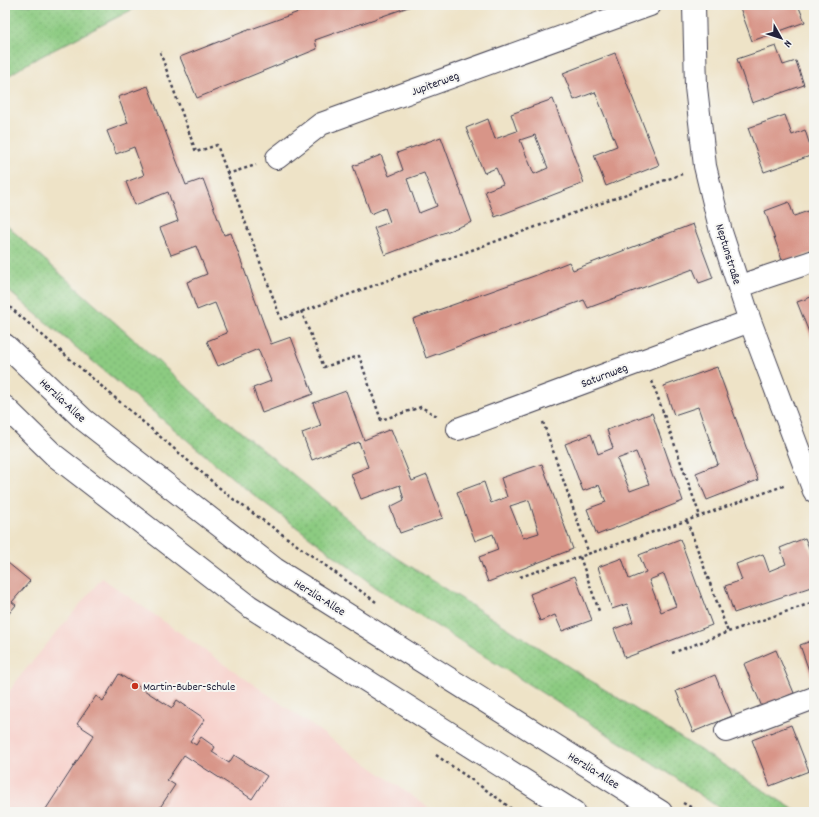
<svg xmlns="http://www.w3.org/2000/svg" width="819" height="817" font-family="Dekko,sans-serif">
	<defs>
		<pattern id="grass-dots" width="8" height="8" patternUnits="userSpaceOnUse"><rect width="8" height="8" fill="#8ccb81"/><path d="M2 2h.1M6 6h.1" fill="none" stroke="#78ae70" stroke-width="1.8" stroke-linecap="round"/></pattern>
	</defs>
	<rect width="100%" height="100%" fill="#f6f6f2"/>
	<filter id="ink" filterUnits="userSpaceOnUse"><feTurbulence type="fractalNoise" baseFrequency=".025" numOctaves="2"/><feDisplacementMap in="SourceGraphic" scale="8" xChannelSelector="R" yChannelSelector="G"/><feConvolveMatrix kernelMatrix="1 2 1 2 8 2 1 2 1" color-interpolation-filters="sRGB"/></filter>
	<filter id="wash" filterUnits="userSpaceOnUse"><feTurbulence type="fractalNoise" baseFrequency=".012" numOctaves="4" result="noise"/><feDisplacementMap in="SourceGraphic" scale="16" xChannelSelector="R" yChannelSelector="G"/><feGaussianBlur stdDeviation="0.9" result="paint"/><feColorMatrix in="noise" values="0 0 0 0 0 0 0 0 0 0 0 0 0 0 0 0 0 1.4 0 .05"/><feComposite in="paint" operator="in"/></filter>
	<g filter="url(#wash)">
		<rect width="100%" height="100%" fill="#eee3c7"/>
		<path fill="#f7d0ca" d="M102,578l333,234h-430v-115l17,-23z"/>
		<path fill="url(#grass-dots)" stroke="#57765e" d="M13,5h128l-111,57 -25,16v-68z
			M5,224l194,174 192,156 402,255 8,3h-76l-55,-38 -293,-186 -136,-103 -236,-197z"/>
		<g id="blocks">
			<path fill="#d89588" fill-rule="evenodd" d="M301,5h113l-99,35 2,9 -120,49 -17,-41 63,-25 61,-22z
				M739,5h59l7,17 -53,19z
				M776,46l7,19 13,-4 8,24 -52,18 -15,-44z
				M615,53l44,112 -53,21 -12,-31 23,-9 -22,-54 -21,8 -11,-27z
				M148,86l38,99 17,-6 21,56 7,-2 40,111 20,-7 22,57 -51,19 -9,-25 18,-7 -13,-32 -40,17 -11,-25 20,-8 -12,-30 -18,7 -10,-28 20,-8 -11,-28 -25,9 -11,-27 18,-7 -10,-29 -33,13 -9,-23 18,-7 -10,-28 -18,7 -9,-23 21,-8 -10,-26z
				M553,99l31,84 -89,34 -10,-26 18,-7 -7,-16 -12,5 -18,-45 22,-9 7,20 22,-8 -6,-17zM535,135l13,33 -14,6 -14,-34z
				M785,115l7,20 13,-5 8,25 -49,17 -16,-44z
				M441,137l31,85 -87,33 -11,-27 16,-6 -5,-14 -14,6 -18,-48 28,-11 8,21 14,-6 -6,-17zM424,173l13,33 -18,7 -12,-34z
				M789,202l5,14 20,-7v43l-31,11 -18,-52z
				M693,224l20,54 -14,5 -6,-14 -105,39 -4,-8 -158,58 -13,-39 121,-43 35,-14 4,8z
				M814,296v49l-17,-43z
				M717,367l41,113 -51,20 -11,-27 22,-9 -20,-57 -24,8 -10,-29z
				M346,391l18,49 27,-11 21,52 15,-6 16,43 -43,15 -10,-26 14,-7 -4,-15 -39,14 -10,-25 17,-7 -9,-25 -47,18 -10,-27 19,-7 -8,-23z
				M652,413l31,88 -86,34 -10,-26 19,-7 -7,-17 -16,6 -18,-47 26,-10 7,20 15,-6 -6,-18zM636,452l13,32 -19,7 -13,-32z
				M542,464l31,85 -85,33 -9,-25 19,-7 -5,-16 -18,7 -18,-49 27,-10 7,21 16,-6 -6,-19zM529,500l10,33 -16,5 -13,-32z
				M805,538l9,22v26l-80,27 -9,-27 17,-6 -6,-16 27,-10 6,17 17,-7 -6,-16z
				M680,539l32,86 -87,33 -11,-29 19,-7 -6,-18 -15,5 -14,-42 24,-9 7,21 17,-7 -7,-17zM664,574l12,32 -15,6 -12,-32z
				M8,563l22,18 -18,21 4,3 -10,12 -1,-51z
				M575,576l17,44 -30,11 -7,-16 -15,6 -10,-27z
				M814,640v45l-14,-40z
				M776,650l18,43 -32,14 -18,-43z
				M119,674l53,34 5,-8 28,19 -15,22 6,4 5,-8 14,10 -3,5 17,11 5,-8 33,21 -15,23 -68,-44 -17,25 8,5 -18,27h-113l50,-77 -17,-11 19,-28 7,5z
				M715,675l17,41 -39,16 -17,-41z
				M791,725l18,46 -39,15 -18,-46z"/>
		</g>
	</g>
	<g filter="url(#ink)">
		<use href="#blocks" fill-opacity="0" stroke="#413f50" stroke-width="1"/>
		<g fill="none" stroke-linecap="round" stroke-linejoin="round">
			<defs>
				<path id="minor" d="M694,5l2,82 9,79 16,66 29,89 64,170
					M277,158l44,-34 329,-119
					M739,287c24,-10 50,-17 75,-26
					M458,429l292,-108
					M726,731l88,-33"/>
				<path id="major" d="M5,345l79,75 191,149 386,243
					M5,407l49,48 195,151 325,206"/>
			</defs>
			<use href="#minor" stroke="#413f50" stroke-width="24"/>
			<use href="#major" stroke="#413f50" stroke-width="24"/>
			<path stroke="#413f50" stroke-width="2.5" stroke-dasharray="3 3" stroke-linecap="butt" d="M160,52l36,100 21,-7 64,174 401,-145
				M227,174l29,-9
				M5,303l224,193 147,106
				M301,311l23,56 35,-11 22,64 40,-13 18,10
				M652,381l48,135
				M543,422l46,132
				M687,521l41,111
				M580,557l19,54
				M520,577l180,-61 86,-31
				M672,653l56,-21 86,-30
				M436,755l63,44 16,13
				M683,803l17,9"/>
			<use href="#minor" stroke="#fff" stroke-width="22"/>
			<use href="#major" stroke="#fff" stroke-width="22"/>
		</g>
	</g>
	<circle fill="#c8321e" stroke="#f6f6f2" stroke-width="1.5" cx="135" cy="686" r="4"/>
	<g text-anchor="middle" stroke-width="4" stroke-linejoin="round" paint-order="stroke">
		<g font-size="12" fill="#22223b" stroke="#f6f6f2">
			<text transform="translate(435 83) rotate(-20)" y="4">Jupiterweg</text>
			<text transform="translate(729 254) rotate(73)" y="4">Neptunstraße</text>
			<text transform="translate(604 375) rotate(-21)" y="4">Saturnweg</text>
			<text transform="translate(63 400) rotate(43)" y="4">Herzlia-Allee</text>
			<text transform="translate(320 597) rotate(32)" y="4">Herzlia-Allee</text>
			<text transform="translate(594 770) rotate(32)" y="4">Herzlia-Allee</text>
		</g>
		<g font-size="12" fill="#22223b" stroke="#f6f6f2" text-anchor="start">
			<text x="143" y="690">Martin-Buber-Schule</text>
		</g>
	</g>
	<rect width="819" height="817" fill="none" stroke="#f6f6f2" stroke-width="20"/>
	<g transform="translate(781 38) rotate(129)" stroke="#f6f6f2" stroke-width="3" paint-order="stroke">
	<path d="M0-3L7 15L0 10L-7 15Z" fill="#22223b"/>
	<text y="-6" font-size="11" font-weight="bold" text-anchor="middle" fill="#22223b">N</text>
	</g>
</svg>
